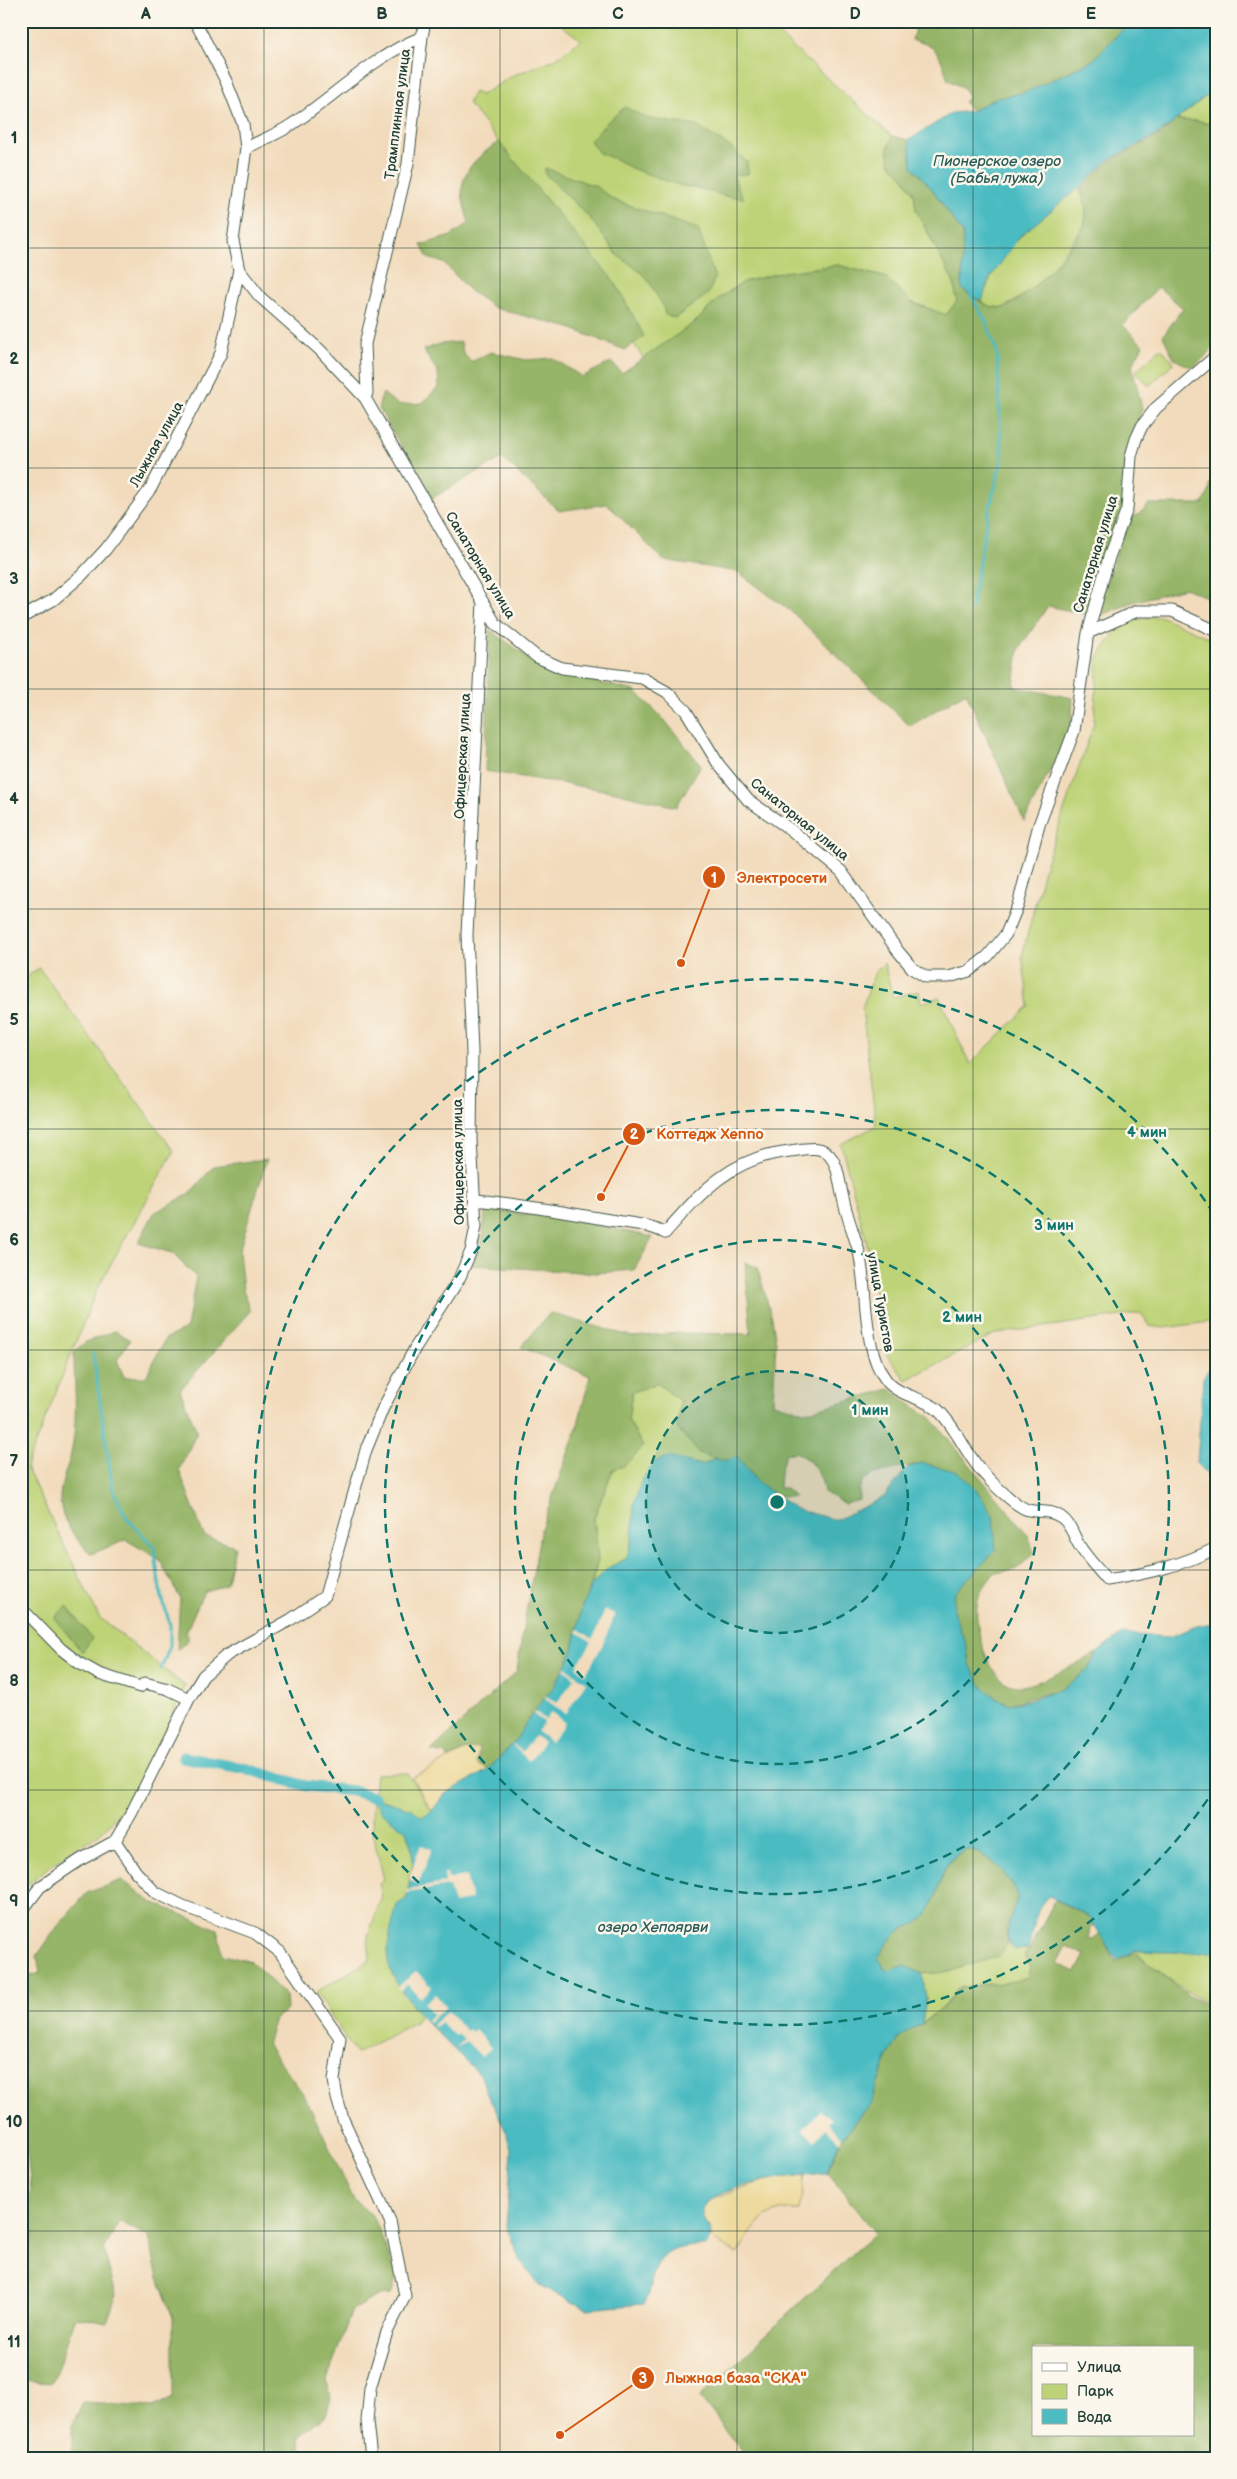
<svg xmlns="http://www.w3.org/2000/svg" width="1237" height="2479" font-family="'Balsamiq Sans',sans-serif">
	<rect width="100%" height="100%" fill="#fbf7ec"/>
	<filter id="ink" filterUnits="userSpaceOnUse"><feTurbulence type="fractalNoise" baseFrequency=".02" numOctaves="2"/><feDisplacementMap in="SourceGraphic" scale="10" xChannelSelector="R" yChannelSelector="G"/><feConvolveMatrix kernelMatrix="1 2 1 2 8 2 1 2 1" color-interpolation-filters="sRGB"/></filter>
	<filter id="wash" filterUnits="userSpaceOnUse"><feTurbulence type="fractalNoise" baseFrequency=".0096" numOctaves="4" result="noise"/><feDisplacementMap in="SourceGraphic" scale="20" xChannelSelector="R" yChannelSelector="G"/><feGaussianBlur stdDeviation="1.12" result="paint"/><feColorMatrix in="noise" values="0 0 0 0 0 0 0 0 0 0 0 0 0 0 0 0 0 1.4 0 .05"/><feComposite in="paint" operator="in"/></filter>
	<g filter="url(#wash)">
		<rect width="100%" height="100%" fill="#f2dbbc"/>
		<path fill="#bed377" stroke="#6e8856" d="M556,21h207l129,115 12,42 10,16 2,16 38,73 3,18 -11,14 -35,-13 -24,-24 -49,-13 -54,7 -41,10 -26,18 -19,20 -54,39 -10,-15 -149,-160 14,-42 -31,-39 6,-11 7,3 33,-20 41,-16 26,-19z
			M1216,92v34l-17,-5 -23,-1 34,-27z
			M1079,188l7,17 -1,20 -35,46 -26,24 -21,13 -15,-2 -6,-5c14,-51 56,-83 97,-113z
			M1161,348l13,15 -25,23 -13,-15z
			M1160,616l56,25v680l-52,7 -15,-2 -8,-13 -146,21 -89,46 -22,-29 -15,-99 -28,-108 35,-18 -14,-118 13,-36 9,-9 9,34 26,-6 2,12 18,-6 31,67 59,-58 -7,-50 22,-87 50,-146 4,-66 25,-36z
			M39,968l135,183 -77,138 -71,178 73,150 86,69c-18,43 -51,119 -86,148 -9,7 -20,12 -29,18 -17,11 -34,25 -49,38v-909z
			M657,1383l23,18 -3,27 22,25 17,6 -14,6 -34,-8 -34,46 -2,36 -5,19 -19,10 -17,18 7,-26 -4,-42 19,-49 30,-22 -15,-27 4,-28z
			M407,1773l25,38 -10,6 -42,-6 26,20 6,18 1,16 -4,10c2,8 -2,15 -2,24l-10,6c-12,55 -15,65 24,109l-6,8 -59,32 -40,-62 54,-32 -2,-24 14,-40 -3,-12 5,-4 -11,-45 -1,-20 4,-41z
			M1008,1944l8,6 12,-1 -3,7 5,10 -2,12 -22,6h-29l-19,4 -11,15 -25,20 4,-25 -4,-24z
			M1135,1951l65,2 16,-2v56c-31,-14 -56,-34 -81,-56z"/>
		<path fill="#96b568" stroke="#5a794e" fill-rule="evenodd" d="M917,21h214l-39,40 -66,31 -32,7 -22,12 -8,-8 4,-6 -4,-9 -16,-8c-8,-25 -9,-34 -36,-40z
			M625,107l21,11 50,8 33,20 18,16 1,12 -14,1 3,12 7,11 -19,-2 -23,-7 -20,-3 -49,-17 -18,-10 -16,-6 -9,-12 15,-17z
			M1176,120l23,1 17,5v220l-23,22 -19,-9 -11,-23 20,-28 -25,-21 -35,38 20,20 -11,20 10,44 -16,58 2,28 -39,120 -41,-9 -29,43 -5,38 59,11 -2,32 -47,91 -58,-129 -56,34 -117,-113 -55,-41 -75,-12 -56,-56 -48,7 -57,-53 -70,40 -54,-91 5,-14 15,12 24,-2 17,-16 -1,-15 -15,-22 17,-6 21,-2 2,11 8,9 20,-10 35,8 27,-2 29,19 29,-15 11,11 76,-53 19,-20 26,-18 41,-10 54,-7 49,13 24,24 35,13 11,-14 -3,-18 -38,-73 -2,-16 -10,-16 -14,-15 -2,-14 4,-13 17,4 3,26 20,23 32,45 -2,55c8,7 29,21 41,19 20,-5 73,-63 81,-82 5,-12 0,-27 -3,-38l29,-27 51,-27z
			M499,142l117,142 28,52 -19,14 -55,-22 -75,-20 -25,-17 -26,-28 -16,-5 -7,-13 30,-9 18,-13c-3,-11 -9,-28 -6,-40 4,-19 21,-31 36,-41z
			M545,168l50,18 19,14 84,29 17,49 -7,16 -33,24 -10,-3 -2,-9 -15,-26 -12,-12 -18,-12 -29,-39 -44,-43z
			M1210,483l6,1v117l-31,-13 -49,13 -32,13 -8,-2 33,-95 9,-2 11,-11h54l7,-14z
			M490,630l56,40 89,21 27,26 39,48 -25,42 -60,-15 -131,-21z
			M267,1159l-28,92 4,39 7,21 -70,79 17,42 -18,38 25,66 31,10 -9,39 -22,6 -18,41 3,7 -12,11 3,-52 -21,-39 -33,-19 -35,14c-14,-14 -26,-27 -30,-47 -4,-15 5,-35 9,-49 9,-34 4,-72 4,-107l12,-9 29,-11 15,9 -13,20 7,17h22l19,-38 22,-11 9,-51 -24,-24 -34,-10 16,-30 35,-19 25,-28z
			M485,1210l77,8 91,19 -19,33 -39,3 -123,-8 11,-26z
			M745,1263l12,4 15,51 4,25 -3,60 32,9 85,-23c13,12 27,19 41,29l97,117 6,18 -19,17 -21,3c-5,8 -14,17 -16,26 -6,24 9,84 38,87 21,2 61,-24 81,-33l-9,17 -26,19 -52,15 -13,-5 -16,-13 -11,-21 -4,-20 -13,-34 1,-19 42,-42 -39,-78 -35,-9 -48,11 -11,6 -4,9v11l-14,4 -21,-12c-3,-20 -11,-30 -28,-40l-11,2 -5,19 -1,15h7l8,9c-28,1 -41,-20 -57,-41l-11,5 -27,-8 -22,-25 3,-27 -23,-18 -25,9 -4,28 15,27 -19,19 -11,3 -19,49 4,42 -7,26 -9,21 -10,47 -17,31 -26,33 -13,22 -27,30 -12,-6 3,-9 -14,-5 -18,8 -2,-4 -15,-3 86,-80 6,-42 18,-100 36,-101 13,-52 -69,-29 29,-34 83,24 44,-4 74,1z
			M67,1606l25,33 -10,13 -28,-34z
			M969,1849c25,10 37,22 49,46l-12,39 2,9 -9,13 -51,16 -26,2 -18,-8 -17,5 -9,-13c5,-7 11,-18 18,-24 7,-7 20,-8 26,-16 21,-23 14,-59 47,-69z
			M122,1880l30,22 65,27 6,26 29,7 34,34 1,14 -12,8 -8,27 37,50 50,105 20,17 23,59 -6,19 -14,1 -25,14 -25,70 3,21 -4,14 -26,21 1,22h-229v-32l11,-23 70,4 20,-9v-80l-15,-40 -9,-41 -30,-16 -15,29 12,45 -9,28 -31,-6 -24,66 -31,-2v-169l10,-22 -10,-97v-114l19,-6 -3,-17 20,-29 30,-34z
			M1055,1900l34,16 5,9 -4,3 -2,11 4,1 8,-7 15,29 19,-10 55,44 27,13v449h-468l-48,-61 175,-165 -48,-59 14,-33 28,-35 19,-49 13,-21 22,-12 24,-19 11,-15c24,-5 47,-5 70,-11l2,-13 -4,-9zM1066,1946l19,9 -9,17 -19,-9zM1033,2348h160v87h-160z"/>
		<path fill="#eeda9e" stroke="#868c69" d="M479,1748l-2,16 12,6 -44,24 -13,17 -20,-33 54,-28z
			M805,2175l-6,35c-36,-3 -44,18 -62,44l-26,-16 -1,-11 -8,-9 2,-11 6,-8 63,-21z"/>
		<path fill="#4cbbc2" stroke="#367c7b" d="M1131,21h85v71l-6,1 -50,40 -51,27 -30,28 -59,48 -32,45 -6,20 -11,-5 -9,-7 1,-55 -31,-45 -20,-23 -3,-26 43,-27 20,-2 22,-12 32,-7 66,-31z
			M1216,1358v125l-19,-20 6,-85z
			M737,1456l20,26 39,27 40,11 48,-23 23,-29 15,-5 36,9 18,17 17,27 3,34 -41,42 -2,19 13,34 4,20 11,20 16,14 13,5 18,-3 34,-12 26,-19 9,-17 25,-19 47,3 31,-12 16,-2v328l-16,2 -65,-2 -19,9 -27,-44 -40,-20c-15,11 -15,37 -21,53l-12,1c-18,-12 -3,-37 2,-55 -11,-22 -25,-37 -49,-46 -37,11 -24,50 -48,71 -7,6 -17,7 -24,13 -8,6 -14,18 -19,25l9,13 17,-5 18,8 4,24 -4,25 -21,13 -13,20 -18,48 -30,36 -14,33c-25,2 -110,10 -122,34 -1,3 -1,8 -1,12 9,10 11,16 2,27 -26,0 -45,3 -53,32 -2,11 -2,17 -8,26l-58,5 -48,-25 -19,-26 -13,-32 6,-75 -9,-27 -16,-30 -6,-18c-25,-26 -88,-80 -93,-115 -2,-18 5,-39 9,-56l10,-7c0,-8 4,-15 2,-22l4,-11 -1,-16 -6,-18 -26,-20 -5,-13 37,11 10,8 10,-6 13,-17 43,-24 28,-30 13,-22 26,-33 17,-31 10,-47 9,-21 17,-18 18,-9 6,-19 2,-37 8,-24 13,-17 13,-5 34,8 14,-6 10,2z"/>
		<path fill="#f2dbbc" d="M605,1610l10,4 -12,30 -17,30 -10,-7 16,-25 -15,-10 1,-3 15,10z
			M565,1667l21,15 -20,32 -22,-16 2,-2 11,7 18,-25 -11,-9z
			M534,1711l12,9 5,-8 14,11 -14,19 -14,-10 7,-10 -11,-8z
			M535,1736l9,6 -15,19 -17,-16 1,-1 9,8z
			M421,1845l11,4 -14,35 -8,-4 -1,-4z
			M447,1873l1,6 18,-3 6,23 -18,5 -5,-18 -42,7v-3l38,-7 -1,-9z
			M416,1971l16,16 -12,11 -12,-14 -8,7 -2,-4z
			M435,1994l11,13 -17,15 -2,-2 6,-6 -9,-11z
			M448,2011l18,20 2,-2 3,3 3,-3 17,19 -9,9 -16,-16 -10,8 8,-10 -5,-5 -4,2 -14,-14 -7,5 -2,-2z
			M820,2110l12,10 -4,4 14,14 -2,4 -14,-14 -12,13 -11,-11z"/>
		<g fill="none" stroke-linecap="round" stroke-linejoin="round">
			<path stroke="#4cbbc2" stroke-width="3" d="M971,296l15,25 11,31 5,107 -15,59 -16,90
				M93,1354l20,136 13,27 28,30 6,43 10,35v21l-9,23"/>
			<path stroke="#4cbbc2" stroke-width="11" d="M183,1757l64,12 59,17 48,5 21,7"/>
		</g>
	</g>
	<g filter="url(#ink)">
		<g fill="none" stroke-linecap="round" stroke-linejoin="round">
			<defs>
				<path id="minor" d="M195,21l31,60 17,43 3,24 -13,93 6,29 21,27 60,53 45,48 130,225 42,34 25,11 80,10 25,14 19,19 33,54 29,35 43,30 50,41 57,80 15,18 13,8h23l20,-6 19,-15 18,-22 12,-29 21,-80 35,-94 14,-98 21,-76 18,-48 4,-53 5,-17 6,-13 14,-18 60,-52
					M422,37l3,-16
					M246,148c14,-7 29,-13 42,-21 45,-29 83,-70 134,-90l-14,127 -43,180 2,49 -2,5
					M21,618l32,-18 29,-25 24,-26 45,-61 70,-135 18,-83
					M1088,633l49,-22h35l44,20
					M475,1200c45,4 89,12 134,20 18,3 41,4 56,13 37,-42 67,-76 125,-82 11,-1 28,-6 37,2 12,10 12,30 16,45 4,19 11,36 16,54 9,39 3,97 27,128 12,16 37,17 52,30 20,19 29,48 49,67 8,9 30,30 41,33 13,3 20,-1 33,7 10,7 12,18 18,28 7,12 19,24 28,35 38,-6 74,-14 109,-32
					M21,1608l40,41 18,14 20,11 41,13 5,-4 23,6 21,10
					M115,1841l21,31 19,20 28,14 72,27 25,19 60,86 -6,42 3,18 6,21 47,102 15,75 -18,36 -17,56 -3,33 4,37
					M21,1912l19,-25 40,-27 35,-19 16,-27 58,-115 14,-23 24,-21 63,-35 35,-24 41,-146 17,-42 32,-60 44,-69 12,-28 5,-25 -5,-86 1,-89 -5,-116 16,-333"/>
			</defs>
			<use href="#minor" stroke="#3f5548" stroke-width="13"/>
			<use href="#minor" stroke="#fff" stroke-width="11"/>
		</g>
	</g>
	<path fill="none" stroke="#1f3d34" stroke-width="1" stroke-opacity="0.55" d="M264,21v2437M500,21v2437M737,21v2437M973,21v2437M21,248h1195M21,468h1195M21,689h1195M21,909h1195M21,1129h1195M21,1350h1195M21,1570h1195M21,1790h1195M21,2011h1195M21,2231h1195"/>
	<circle cx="777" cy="1502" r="131" fill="#0f766e" fill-opacity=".12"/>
	<g fill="none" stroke="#0f766e" stroke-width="2.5" stroke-dasharray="9 6">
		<circle cx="777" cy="1502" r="131"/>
		<circle cx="777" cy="1502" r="262"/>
		<circle cx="777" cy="1502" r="392"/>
		<path d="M1216 1787A523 523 0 1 1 1216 1217"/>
	</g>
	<g text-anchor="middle" stroke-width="5" stroke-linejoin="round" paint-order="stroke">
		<g font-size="14" fill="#1f3d34" stroke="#fbf7ec">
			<text transform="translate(397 114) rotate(-83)" y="5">Трамплинная улица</text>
			<text transform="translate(156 444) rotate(-61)" y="5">Лыжная улица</text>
			<text transform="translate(1095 554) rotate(-73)" y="5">Санаторная улица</text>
			<text transform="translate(481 565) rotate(59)" y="5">Санаторная улица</text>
			<text transform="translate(462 756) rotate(-87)" y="5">Офицерская улица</text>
			<text transform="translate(800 819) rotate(39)" y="5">Санаторная улица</text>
			<text transform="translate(458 1162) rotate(-91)" y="5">Офицерская улица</text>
			<text transform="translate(881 1302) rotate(80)" y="5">улица Туристов</text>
		</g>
		<g font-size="15" font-style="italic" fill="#2a5c58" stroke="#fbf7ec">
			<text x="997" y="166">Пионерское озеро<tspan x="997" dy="17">(Бабья лужа)</tspan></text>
			<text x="653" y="1932">озеро Хепоярви</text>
		</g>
	</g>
	<circle cx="777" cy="1502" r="8" fill="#0f766e" stroke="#fbf7ec" stroke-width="2.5"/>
	<g font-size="15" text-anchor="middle" font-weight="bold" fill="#0f766e" stroke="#fbf7ec" stroke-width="5" stroke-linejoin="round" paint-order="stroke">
		<text x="1147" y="1137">4 мин</text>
		<text x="1054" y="1230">3 мин</text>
		<text x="962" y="1322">2 мин</text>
		<text x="870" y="1415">1 мин</text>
	</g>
	<path fill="none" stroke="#d45610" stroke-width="2" d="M681 963L714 877M601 1197L634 1134M560 2435L643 2378"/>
	<g fill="#d45610" stroke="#fbf7ec" stroke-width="2">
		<circle cx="681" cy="963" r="5"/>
		<circle cx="601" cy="1197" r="5"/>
		<circle cx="560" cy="2435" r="5"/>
		<circle cx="714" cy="877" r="12"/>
		<circle cx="634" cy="1134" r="12"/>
		<circle cx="643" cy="2378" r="12"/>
	</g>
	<g font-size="15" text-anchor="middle" font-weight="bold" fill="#fff">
		<text x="714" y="883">1</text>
		<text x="634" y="1139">2</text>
		<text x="643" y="2383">3</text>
	</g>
	<g font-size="15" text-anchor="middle" font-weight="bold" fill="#d45610" stroke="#fbf7ec" stroke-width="5" stroke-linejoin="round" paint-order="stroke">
		<text x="782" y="883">Электросети</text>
		<text x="710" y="1139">Коттедж Хеппо</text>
		<text x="736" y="2383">Лыжная база "СКА"</text>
	</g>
	<rect width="1237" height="2479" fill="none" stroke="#fbf7ec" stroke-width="55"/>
	<rect x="1032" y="2346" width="162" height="90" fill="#fbf7ec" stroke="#a3ada2"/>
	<rect x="1042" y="2363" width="25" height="8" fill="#ffffff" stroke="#a3ada2"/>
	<text x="1077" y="2372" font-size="15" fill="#1f3d34">Улица</text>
	<rect x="1042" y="2384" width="25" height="15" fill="#bed377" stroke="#a3ada2"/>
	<text x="1077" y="2396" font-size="15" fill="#1f3d34">Парк</text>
	<rect x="1042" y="2409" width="25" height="15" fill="#4cbbc2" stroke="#a3ada2"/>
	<text x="1077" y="2422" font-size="15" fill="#1f3d34">Вода</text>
	<rect x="28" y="28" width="1182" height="2424" fill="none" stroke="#1f3d34" stroke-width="2"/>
	<g font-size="16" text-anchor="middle" font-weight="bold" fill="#1f3d34">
		<text x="146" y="19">A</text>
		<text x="382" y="19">B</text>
		<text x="618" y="19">C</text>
		<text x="855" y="19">D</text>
		<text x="1091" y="19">E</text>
		<text x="14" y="143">1</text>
		<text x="14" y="364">2</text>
		<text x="14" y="584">3</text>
		<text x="14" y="804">4</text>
		<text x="14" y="1025">5</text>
		<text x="14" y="1245">6</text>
		<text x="14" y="1466">7</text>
		<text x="14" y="1686">8</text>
		<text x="14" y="1906">9</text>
		<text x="14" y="2127">10</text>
		<text x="14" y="2347">11</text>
	</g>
</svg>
